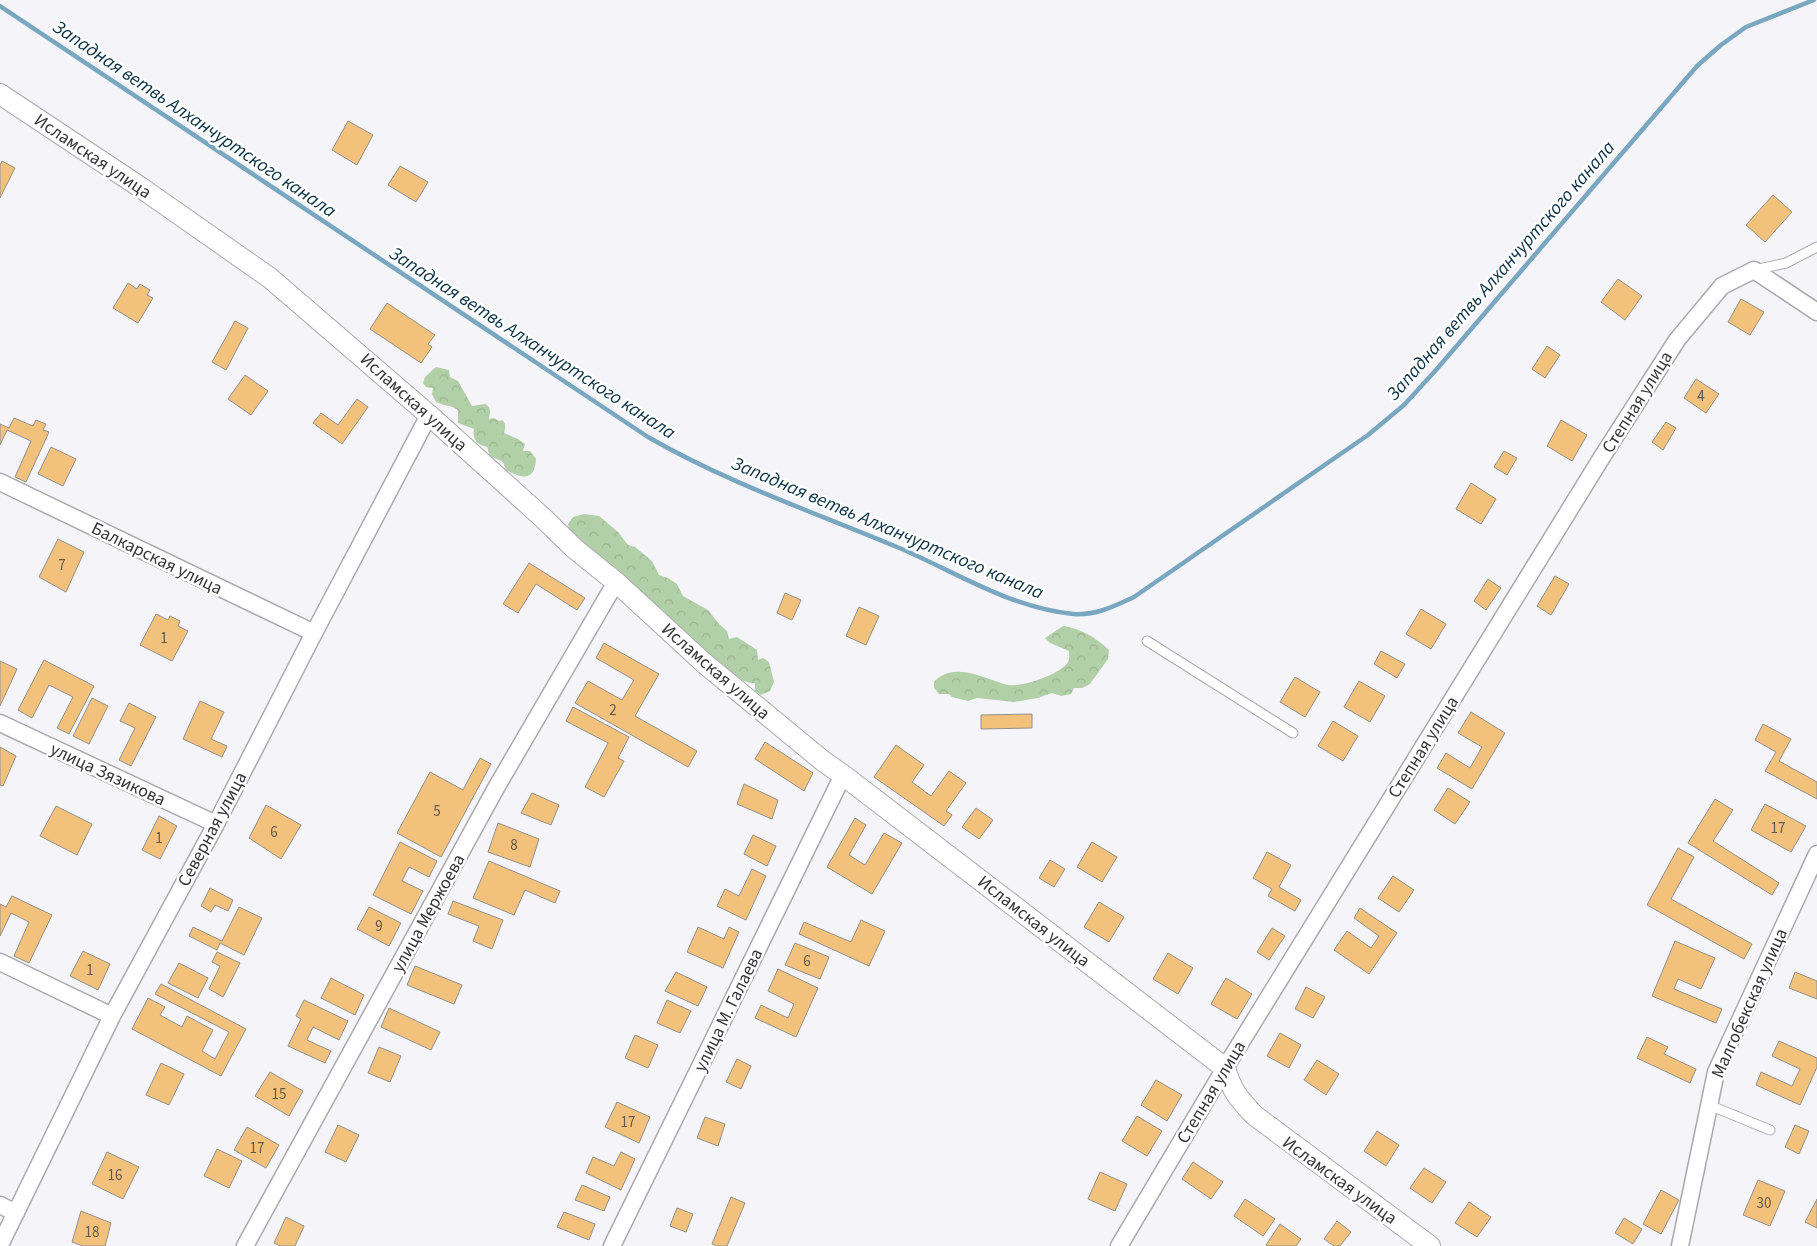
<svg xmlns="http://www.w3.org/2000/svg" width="1817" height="1246" font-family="'Source Sans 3',sans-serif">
	<defs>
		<pattern id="forest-crowns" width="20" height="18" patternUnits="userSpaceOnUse" patternTransform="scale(1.25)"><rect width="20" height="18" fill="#b2d0a7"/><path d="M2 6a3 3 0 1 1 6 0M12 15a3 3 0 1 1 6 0" fill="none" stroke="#9ab390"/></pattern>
	</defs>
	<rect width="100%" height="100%" fill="#f5f5f9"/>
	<path fill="url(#forest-crowns)" d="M436,367l13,3 1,7 8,4 14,25 13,-2c7,4 5,8 4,15l5,-1 5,3 3,-1c5,4 3,8 2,13l14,6 7,5 -2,7h7l6,8c-1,22 -14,20 -30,11l-3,-8 -13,-6 -3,-9c-10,-2 -15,-8 -13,-18l-16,-6v-13c-7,-5 -14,-4 -22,-8l-4,-8 1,-6 -7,-1 -3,-4 2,-6z
		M584,514l15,2 19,16 10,13 7,2 17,14 7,14 9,3 9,6 6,12 25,14 11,14 8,7 2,8 8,-2 20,13 1,10 5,-2 6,4 5,20 -4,9 -9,4 -6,-4v-8h-5l-8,-3 -63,-47 -16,-23 -6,-3 -87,-73 -2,-10 5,-7z
		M1063,626c19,3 32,11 46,24l-1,9 -18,25 -8,4h-8l-3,6 -10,2 -9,-3 -14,5 -24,4 -37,-4 -9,3 -16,-4 -3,-3h-10l-5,-6v-6c16,-18 41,-8 61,-1 4,1 10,4 14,4 14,2 52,-11 59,-23 2,-3 1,-8 1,-11l-19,-8 -5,-5z"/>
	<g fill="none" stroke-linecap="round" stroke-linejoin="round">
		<path stroke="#79a7c0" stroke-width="4.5" d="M0,6l648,431c78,45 165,75 249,110 57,24 113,61 176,67 22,2 42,-8 61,-17l234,-162 36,-30 32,-35 261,-304 24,-21 25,-18 68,-27"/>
	</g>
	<path fill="#f2c17c" stroke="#92908d" d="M348,121l25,14 -16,30 -25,-15z
		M2,161l13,7 -15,30v-33z
		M400,166l28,16 -12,20 -28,-17z
		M1773,195l19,17 -27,30 -19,-17z
		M1618,279l24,17 -17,24 -24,-18z
		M128,283l9,6 3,-5 10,6 -3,5 6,3 -15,25 -25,-15z
		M1741,299l23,13 -14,23 -22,-13z
		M387,303l48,32 -7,9 4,3 -11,16 -51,-34z
		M235,321l13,7 -22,42 -14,-8z
		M1547,346l13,9 -15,23 -13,-9z
		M245,375l23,16 -17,24 -23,-16z
		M1696,379l23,15 -13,19 -22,-15z
		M357,399l11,8 -26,37 -29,-21 8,-10 17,12z
		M14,418l19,8 3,-6 10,4 -3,6 6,2 -23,50 -11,-5 16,-36 -24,-11 -7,15v-21l9,4z
		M1561,420l26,15 -15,26 -25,-15z
		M1666,422l10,6 -13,22 -11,-8z
		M51,447l25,12 -13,27 -25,-12z
		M1504,451l13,7 -10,17 -13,-8z
		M1471,483l25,16 -15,25 -25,-15z
		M58,539l26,13 -18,40 -27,-15z
		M529,563l56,35 -8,12 -41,-26 -18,29 -15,-9z
		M1555,576l14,8 -18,31 -14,-9z
		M1488,579l13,9 -15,22 -12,-9z
		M785,593l16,7 -9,20 -15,-7z
		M859,607l20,9 -13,29 -20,-9z
		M1421,609l25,15 -15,25 -25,-15z
		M156,614l12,6 2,-4 10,5 -2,5 10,5 -16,30 -32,-16z
		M604,643l55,31 -24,42 62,35 -9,16 -113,-64 13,-22 34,19 12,-20 -38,-22z
		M1381,651l24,13 -8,14 -23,-14z
		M44,660l50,26 -25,48 -12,-6 16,-31 -24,-12 -17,33 -14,-8z
		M0,661l17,8 -17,37z
		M1295,677l25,15 -15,25 -25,-15z
		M1359,681l26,15 -15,26 -26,-15z
		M92,698l16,8 -19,38 -16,-8z
		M200,701l24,11 -13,27 16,7 -5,11 -39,-18z
		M129,703l27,14 -25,49 -12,-6 16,-32 -15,-7z
		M573,707l56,30 -11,21 6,3 -20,36 -19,-10 23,-44 -42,-22z
		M1471,712l34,21 -33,56 -35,-21 9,-15 24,15 12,-21 -24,-14z
		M1032,714v14l-51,1v-14z
		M1333,721l25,15 -15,25 -25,-15z
		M1763,724l28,15 -12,22 38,21v17l-52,-28 11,-19 -21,-12z
		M765,742l48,31 -9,18 -49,-32z
		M896,745l28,20 -12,17 19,14 18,-25 17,12 -20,28 6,4 -8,11 -70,-49z
		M0,747l16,9 -13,30 -3,-1z
		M480,758l11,6 -50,93 -44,-24 33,-61 33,18z
		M744,784l34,16 -6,19 -35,-15z
		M1448,788l22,14 -15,22 -21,-14z
		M532,793l27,12 -8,20 -30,-12z
		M1715,799l18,11 -20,31 66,42 -7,12 -84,-52z
		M1765,804l41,22 -15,26 -40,-22z
		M266,805l35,20 -20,34 -32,-21z
		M56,806l36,18 -15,31 -37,-19z
		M976,808l17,12 -14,19 -17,-12z
		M159,816l18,10 -17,33 -18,-9z
		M855,818l11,7 -17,30 16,10 19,-32 18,10 -30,51 -45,-27z
		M498,823l41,16 -9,28 -42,-15z
		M753,835l23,11 -9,20 -23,-12z
		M400,842l37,19 -8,16 -20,-10 -7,14 21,10 -12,23 -38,-19z
		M1092,842l25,15 -15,25 -25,-15z
		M1678,848l16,9 -23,42 81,45 -8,15 -97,-54z
		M1267,852l24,13 -12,22 22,13 -6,11 -27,-15 4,-7 -19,-11z
		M1050,860l15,9 -11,18 -15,-9z
		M489,861l71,30 -5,12 -30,-13 -11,25 -41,-17z
		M752,869l14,7 -20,44 -29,-14 8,-17 14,7z
		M1393,876l21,14 -15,22 -21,-14z
		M210,888l23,12 -5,11 -13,-6 -4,7 -10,-6z
		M12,896l40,19 -23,48 -15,-7 15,-34 -18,-9 -11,23v-32l6,3z
		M453,901l50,19 -11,29 -19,-8 6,-15 -31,-12z
		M1099,902l25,15 -15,25 -25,-15z
		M239,907l23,11 -18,37 -24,-12 -3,7 -28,-14 4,-9 29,14z
		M369,907l32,16 -12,23 -32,-17z
		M1360,908l37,25 -28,41 -35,-24 13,-19 24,17 8,-12 -25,-18z
		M861,920l24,11 -16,35 -70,-32 5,-12 47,20z
		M698,927l26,12 5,-12 10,5 -16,36 -36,-16z
		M1272,928l13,8 -16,24 -12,-8z
		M1675,941l40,17 -14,31 -23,-10 -4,10 48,20 -6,14 -64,-27z
		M795,943l34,14 -9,22 -35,-14z
		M83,951l27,13 -12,26 -28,-14z
		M217,952l23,11 -17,34 -14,-8 11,-23 -8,-4z
		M1168,953l25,15 -15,26 -25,-15z
		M179,963l29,15 -10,20 -30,-15z
		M415,966l47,19 -8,19 -47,-19z
		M778,969l40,19 -22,49 -41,-19 6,-13 27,13 6,-14 -26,-13z
		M676,972l31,15 -9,19 -33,-15z
		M1795,972l22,9v18l-28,-11z
		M331,978l33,17 -9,20 -34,-17z
		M1226,978l26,16 -15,25 -26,-15z
		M161,984l85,45 -25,47 -89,-47 16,-31 17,9 -5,8 22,12 5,-11 26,14 -11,21 13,8 14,-27 -74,-38z
		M1306,987l19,10 -12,21 -18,-9z
		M304,1000l44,21 -9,19 -26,-13 -6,13 24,11 -6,12 -37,-17 13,-27 -5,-3z
		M667,1000l24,11 -11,22 -23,-10z
		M389,1008l51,24 -9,18 -50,-23z
		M1280,1033l21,12 -12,23 -22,-12z
		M635,1035l23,10 -10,23 -23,-10z
		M1647,1037l21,10 -4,7 32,15 -6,14 -53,-25z
		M1779,1041l38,17v9l-17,38 -44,-20 5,-13 31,14 8,-17 -28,-13z
		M379,1047l22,9 -11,26 -22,-9z
		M737,1059l14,7 -10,23 -15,-7z
		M1317,1060l22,14 -13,21 -22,-15z
		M161,1063l23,11 -15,31 -23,-10z
		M270,1072l33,19 -14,25 -34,-20z
		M1156,1080l26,15 -15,26 -26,-16z
		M617,1102l33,15 -11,26 -34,-16z
		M1137,1116l25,15 -15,25 -25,-15z
		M705,1117l20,7 -7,22 -21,-8z
		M338,1125l21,10 -13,27 -21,-10z
		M1795,1125l14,6 -10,23 -14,-7z
		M247,1127l32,18 -13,23 -32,-18z
		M1377,1131l22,14 -13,21 -22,-15z
		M217,1149l25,12 -13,27 -25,-12z
		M107,1152l32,15 -16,32 -31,-15z
		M621,1152l14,7 -14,31 -35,-17 7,-16 21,9z
		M1193,1162l30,20 -12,17 -29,-20z
		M1424,1168l22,14 -14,21 -22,-15z
		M1100,1172l27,12 -12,27 -27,-12z
		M1758,1180l27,11 -15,35 -27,-11z
		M582,1185l28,12 -6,14 -29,-11z
		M1661,1190l18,10 -18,34 -18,-10z
		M731,1197l14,6 -18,43h-10l-5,-2z
		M1245,1199l30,20 -12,17 -29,-20z
		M1817,1199v29l-12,-6z
		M1469,1202l22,15 -14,20 -22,-14z
		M677,1208l16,6 -7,18 -16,-6z
		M81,1211l30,12 -6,23h-22l-11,-4z
		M564,1212l31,12 -6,16 -32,-13z
		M286,1217l18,9 -9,20h-15l-6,-3z
		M1624,1218l18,11 -9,15 -18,-11z
		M1337,1221l14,11 -11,14h-6l-10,-7z
		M1280,1224l21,15 -5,7h-28l-2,-1z"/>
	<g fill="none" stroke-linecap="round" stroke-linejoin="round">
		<defs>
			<path id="service" d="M1754,270l32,-7 31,-16
				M1147,641l146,92
				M1709,1105l61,25"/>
			<path id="minor" d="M0,482l314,151
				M0,723l216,101
				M0,962l112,54
				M0,1205l16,8
				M0,1245l112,-229 104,-192 98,-191 115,-218
				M245,1246l251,-458 120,-206
				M612,1246l231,-471
				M1119,1246l106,-178 377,-611 75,-117 45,-54 32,-16 63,42
				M1680,1246l36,-174 101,-218"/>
			<path id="tertiary" d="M0,94l140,93 130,91 159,137 113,102 33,32 41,33 88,81 119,98 20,14 382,293c7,23 13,30 29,47l176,131"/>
		</defs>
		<use href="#service" stroke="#aaaaae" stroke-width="11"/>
		<use href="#minor" stroke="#aaaaae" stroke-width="19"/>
		<use href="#tertiary" stroke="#aaaaae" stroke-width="22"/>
		<use href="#service" stroke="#fff" stroke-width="9"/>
		<use href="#minor" stroke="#fff" stroke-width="16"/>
		<use href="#tertiary" stroke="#fff" stroke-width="20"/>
	</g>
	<g text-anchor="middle" stroke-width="5" stroke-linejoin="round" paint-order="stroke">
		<g font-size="15" fill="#655949">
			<text x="1701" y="401">4</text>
			<text x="62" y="570">7</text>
			<text x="164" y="643">1</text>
			<text x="613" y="715">2</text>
			<text x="437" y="816">5</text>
			<text x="1778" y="833">17</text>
			<text x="274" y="837">6</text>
			<text x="159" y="843">1</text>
			<text x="514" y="850">8</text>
			<text x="379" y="931">9</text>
			<text x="807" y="966">6</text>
			<text x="90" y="975">1</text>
			<text x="279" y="1099">15</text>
			<text x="628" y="1127">17</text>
			<text x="257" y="1153">17</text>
			<text x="115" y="1180">16</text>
			<text x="1764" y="1208">30</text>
			<text x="92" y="1237">18</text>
		</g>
		<g font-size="18" fill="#363638" stroke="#fff">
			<text transform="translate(93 156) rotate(34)" y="6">Исламская улица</text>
			<text transform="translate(414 402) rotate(42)" y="6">Исламская улица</text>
			<text transform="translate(1637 402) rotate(-58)" y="6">Степная улица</text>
			<text transform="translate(157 558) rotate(26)" y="6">Балкарская улица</text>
			<text transform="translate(716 671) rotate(41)" y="6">Исламская улица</text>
			<text transform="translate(1423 747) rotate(-58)" y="6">Степная улица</text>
			<text transform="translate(108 774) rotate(25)" y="6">улица Зязикова</text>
			<text transform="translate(212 829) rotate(-62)" y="6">Северная улица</text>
			<text transform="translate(428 913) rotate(-61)" y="6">улица Мержоева</text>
			<text transform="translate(1034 921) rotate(38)" y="6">Исламская улица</text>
			<text transform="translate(1749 1003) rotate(-66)" y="6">Малгобекская улица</text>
			<text transform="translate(728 1010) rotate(-64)" y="6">улица М. Галаева</text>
			<text transform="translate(1211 1092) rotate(-59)" y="6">Степная улица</text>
			<text transform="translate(1340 1180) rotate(36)" y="6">Исламская улица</text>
		</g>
		<g font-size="19" font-style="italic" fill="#0b3244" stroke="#fff">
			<text transform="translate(195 118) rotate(34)" y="7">Западная ветвь Алханчуртского канала</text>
			<text transform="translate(1500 270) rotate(-49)" y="7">Западная ветвь Алханчуртского канала</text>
			<text transform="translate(533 342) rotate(33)" y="7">Западная ветвь Алханчуртского канала</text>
			<text transform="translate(888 527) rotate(23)" y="7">Западная ветвь Алханчуртского канала</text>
		</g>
	</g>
</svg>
